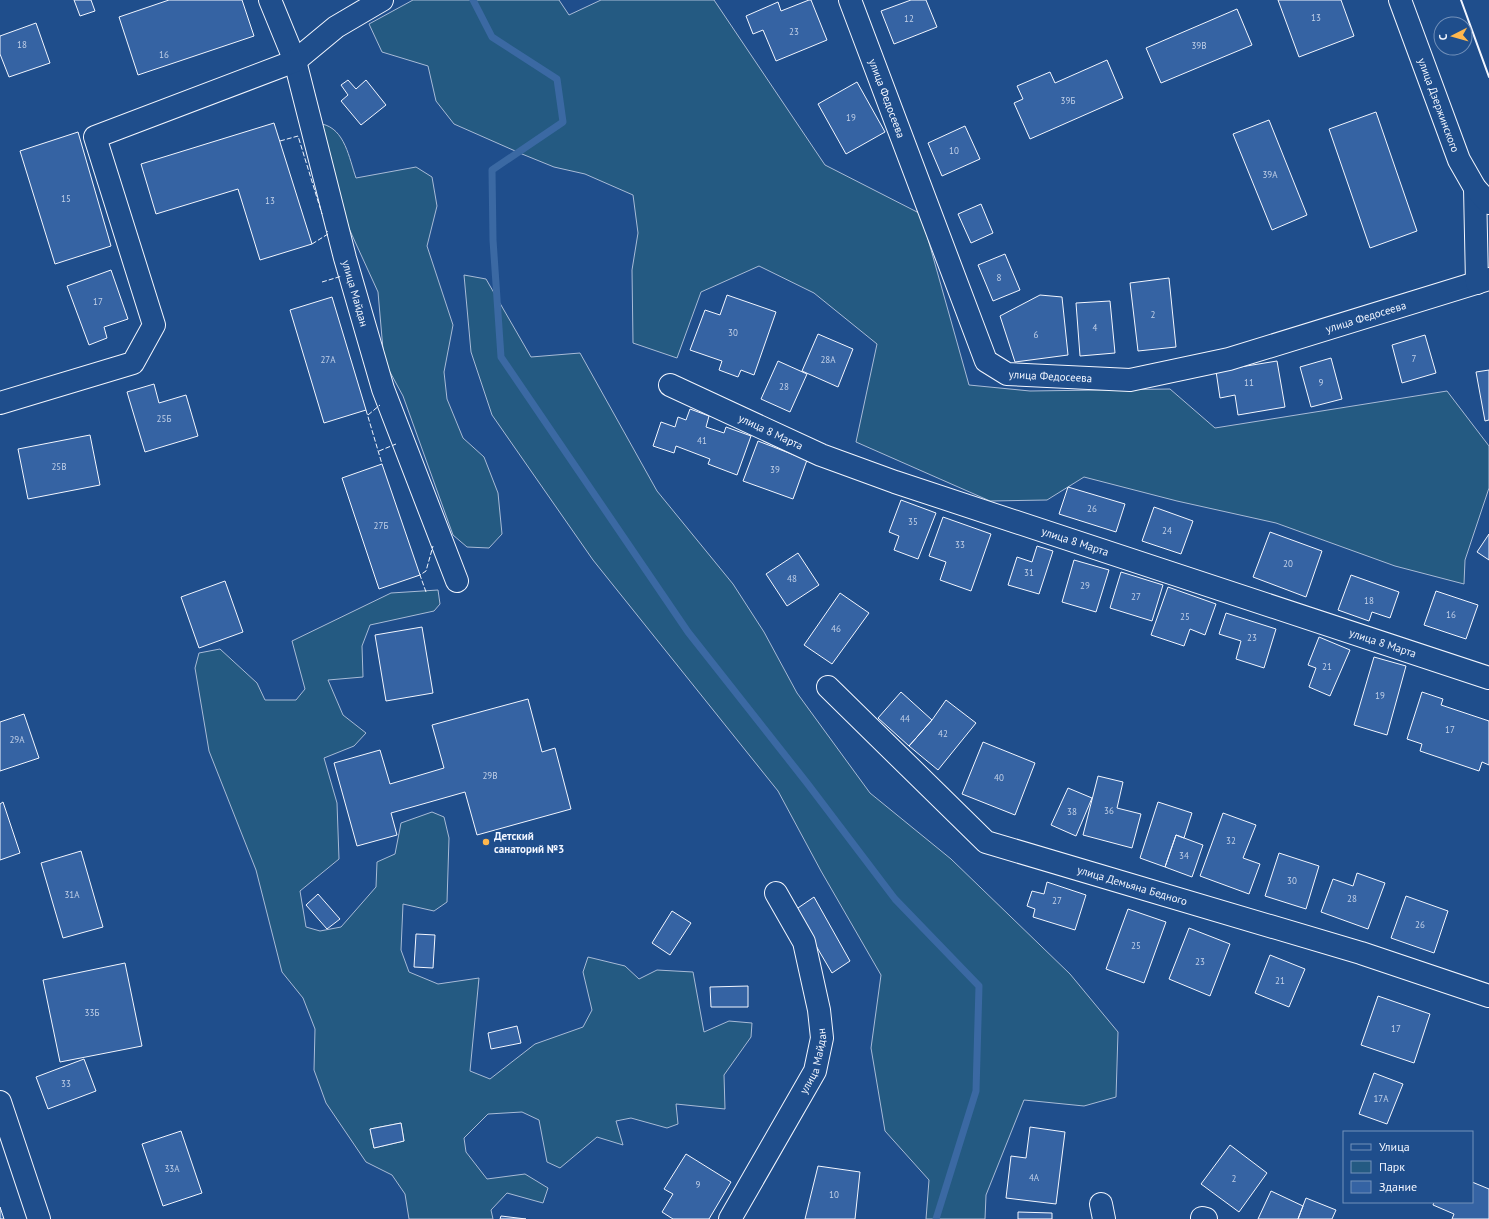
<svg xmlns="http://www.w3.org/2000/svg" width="1489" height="1219" font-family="'PT Sans',sans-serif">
	<rect width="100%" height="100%" fill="#1f4e8c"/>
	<path fill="#245a82" stroke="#a8bbd7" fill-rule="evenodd" d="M413,0h146l10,15 32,-15h113l111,165 96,49 48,171 61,6 140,-2 45,39 232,-37 42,55v42l-24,72 -1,24 -69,-18 -119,-43 -99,-22 -93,-24 -37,23 -57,1 -134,-59 21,-98 -63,-51 -55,-27 -58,26 -24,66 -44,-15 -1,-73 6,-37 -5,-38 -48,-21 -31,-7 -32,-13 -68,-30 -18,-23 -8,-35 -46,-14 -13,-28z
		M322,124c23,5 27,34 34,54l60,-11 16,10 5,29 -10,40 26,79 -9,47 3,27 16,39 21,19 14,36 4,41 -13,14 -22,-1 -14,-12 -50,-139 -19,-35 -6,-69 -47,-103z
		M464,275l22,4 45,78 49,-4 77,138 76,93 31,48 33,61 73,100 81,66 119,115 48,58 -2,65 -32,9 -60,-6 -38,95 -1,24h-59l3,-39 -44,-49 -14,-83 10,-73 -60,-104 -43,-80 -185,-231 -101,-145 -21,-63z
		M438,590l2,14 -6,7 -64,14 -8,21 1,31 -35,3 15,35 23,18 -12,13 -30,12 13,45 2,56 -39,32 6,36 14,4 21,-4 35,-40 1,-25 18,-8 6,-31 31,-11 12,5 5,21 -2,64 -13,9 -31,-7 -2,46 8,22 29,12 41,-6 -9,93 20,8 45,-35 48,-17 9,-17 -9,-38 5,-15 37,9 14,13 18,-9 36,2 11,60 25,-11 23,2 -1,14 -27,38 1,34 -49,-5 2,20 -11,4 -36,-10 -15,3 7,24 -26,-8 -37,31 -13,-6 -8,-42 -17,-8 -34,2 -24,24 2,14 21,27 38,-5 23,14 -5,15 -36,-10 -16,17 2,9h-84l-4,-25 -13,-19 -26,-13 -40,-59 -12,-33 1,-41 -12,-31 -21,-26 -26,-102 -47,-119 -14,-83 4,-15 21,-4 37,34 8,17h31l9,-11 -13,-48 99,-48zM401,1123l3,18 -30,7 -4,-19z"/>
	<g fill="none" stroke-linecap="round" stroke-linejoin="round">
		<path stroke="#3b69a3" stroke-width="7" d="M473,0l19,37 65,42 6,43 -71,48 1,70 8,117 187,275 119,151 88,116 84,87 -3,105 -40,128"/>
	</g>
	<path fill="#3563a3" stroke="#f2f6ff" d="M74,0h17l4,11 -15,5z
		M169,0h73l12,36 -116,39 -19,-58z
		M809,0h2l16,40 -51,21 -13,-31 -10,4 -7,-18 32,-14 3,9z
		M911,0h15l11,27 -43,17 -13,-33z
		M1278,0h63l13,36 -55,21z
		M1237,9l15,36 -91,38 -15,-35z
		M36,23l14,40 -41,14 -9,-23v-18z
		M1107,60l16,38 -93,41 -16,-36 9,-4 -6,-13 33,-14 5,11z
		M348,80l8,9 10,-9 20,25 -25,20 -20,-24 7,-6 -7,-10z
		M857,82l28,50 -39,22 -28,-50z
		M1376,112l41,119 -47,17 -41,-119z
		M1269,120l38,95 -35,15 -39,-96z
		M274,123l38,121 -52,16 -22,-71 -82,25 -15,-50z
		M965,126l15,33 -38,17 -14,-33z
		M78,132l33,114 -56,18 -35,-113z
		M981,204l12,29 -22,10 -13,-29z
		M1005,254l15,36 -27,11 -15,-36z
		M111,270l17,49 -24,8 3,11 -18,7 -22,-59z
		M1169,278l7,69 -38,4 -8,-68z
		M727,295l49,17 -22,63 -13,-5 -3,7 -19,-7 3,-9 -32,-11 15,-40 15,5z
		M1040,295l22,2 6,58 -53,7 -15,-46z
		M332,297l34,113 -42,13 -34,-113z
		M1110,301l5,52 -35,3 -4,-53z
		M818,334l35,15 -15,38 -36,-16z
		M1425,335l11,38 -34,10 -10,-38z
		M1331,358l11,41 -31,8 -11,-40z
		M778,361l29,13 -17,38 -29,-13z
		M1277,361l8,46 -47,8 -3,-20 -15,3 -4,-27z
		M1489,370v50l-4,1 -9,-49z
		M154,384l5,19 27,-8 12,41 -53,16 -18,-60z
		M690,409l19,7 -3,11 18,6 2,-6 25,9 -14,39 -29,-11 2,-5 -34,-13 -2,7 -21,-7 8,-24 14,5 3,-10 8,3z
		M90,435l10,50 -72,14 -10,-50z
		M758,441l49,19 -14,39 -50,-18z
		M382,464l38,111 -41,14 -37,-111z
		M1068,487l57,17 -9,28 -57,-18z
		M901,500l35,13 -18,46 -24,-9 5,-14 -10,-4z
		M1154,507l39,14 -12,33 -39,-13z
		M943,517l48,17 -20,57 -31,-11 6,-18 -17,-6z
		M1270,532l52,19 -16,46 -53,-20z
		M1489,534v26l-12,-8z
		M1037,546l16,5 -14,43 -31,-9 9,-28 15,5z
		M798,553l21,32 -32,21 -21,-32z
		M1074,560l35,10 -13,42 -34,-10z
		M1121,572l42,13 -11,36 -42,-13z
		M1351,575l48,17 -9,26 -18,-6 -3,9 -31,-11z
		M225,581l18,51 -44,16 -18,-51z
		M1168,587l48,17 -11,31 -15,-6 -6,17 -33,-11z
		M1436,591l42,14 -12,34 -42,-14z
		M840,593l29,20 -37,51 -28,-19z
		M1226,613l50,16 -12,39 -28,-9 5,-18 -22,-7z
		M422,627l11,66 -47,8 -11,-66z
		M1319,637l31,13 -20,46 -21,-9 7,-19 -8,-3z
		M1374,657l32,9 -19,69 -33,-10z
		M901,692l31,28 -23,26 -31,-28z
		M1422,692l21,7 -2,6 48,16v44l-7,-3 -3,9 -59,-20 2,-7 -15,-5z
		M528,699l14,53 13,-4 16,61 -94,26 -12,-43 -74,21 6,22 -40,11 -23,-83 46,-13 10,34 54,-16 -12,-43z
		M946,700l30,23 -38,47 -29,-24 23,-26z
		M24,714l15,44 -39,13v-49z
		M983,742l52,21 -20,52 -53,-21z
		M1098,776l25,6 -6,26 24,6 -9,34 -49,-13z
		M1068,788l24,10 -16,38 -25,-11z
		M3,802l17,51 -20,7v-56z
		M1158,802l34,11 -8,25 -8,-3 -11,32 -25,-9z
		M1223,813l33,12 -13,33 17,6 -11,30 -49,-18z
		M1176,835l27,10 -11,32 -27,-10z
		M81,851l22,76 -40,11 -22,-75z
		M1279,853l40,13 -13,43 -41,-13z
		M1357,873l28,10 -17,46 -47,-17 12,-33 20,7z
		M1047,882l39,13 -11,35 -42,-13 2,-8 -8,-3 5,-15 12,3z
		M318,894l22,25 -13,10 -21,-24z
		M1406,896l42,15 -14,42 -43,-15z
		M814,897l36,64 -18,12 -37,-63z
		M1128,909l38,13 -22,61 -38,-14z
		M672,911l19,12 -21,32 -18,-12z
		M1189,928l41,16 -20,52 -41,-17z
		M416,934l19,1 -2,33 -19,-1z
		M1270,955l35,14 -16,38 -34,-14z
		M125,963l17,83 -82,16 -17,-82z
		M748,986v21h-37l-1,-20z
		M1378,996l52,18 -16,49 -53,-18z
		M517,1026l4,17 -30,6 -3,-16z
		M84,1059l12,32 -48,18 -12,-32z
		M1374,1073l29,11 -16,40 -28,-10z
		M401,1123l3,18 -30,7 -4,-19z
		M1030,1127l35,5 -9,72 -50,-6 5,-42 15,2z
		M181,1131l21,62 -39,13 -21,-62z
		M1230,1145l37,28 -28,39 -38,-28z
		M686,1154l45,28 -22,37h-36l-11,-7 11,-18 -9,-5z
		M818,1166l42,6 -5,47h-50z
		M1472,1182l17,7v30h-37l2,-5 -21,-9 1,-3h38z
		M1271,1191l32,15 -5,13h-40z
		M1306,1198l30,12 -4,9h-34z
		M0,1207l4,12h-4z
		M1018,1212l34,1v6h-34z
		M501,1216l25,3h-26z"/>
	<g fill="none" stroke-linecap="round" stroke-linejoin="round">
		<defs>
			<g id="minor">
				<path id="s1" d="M270,0l25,61 50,197 38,131 74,192"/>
				<path id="s2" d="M850,0l136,361 21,13 123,6 99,-21 260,-80"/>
				<path d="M1475,188l2,95"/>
				<path id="s3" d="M670,385l151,70 74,27 594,196"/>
				<path d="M0,403l133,-40 21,-38 -59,-188 200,-76 41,-34 46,-27"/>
				<path id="s4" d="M828,687l158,155 375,111 128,43"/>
				<path d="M0,1102l39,117"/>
				<path d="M1101,1204l3,15"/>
				<path d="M1202,1218l4,1"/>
				<path id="s5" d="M730,1219l85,-148 7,-33 -3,-28 -15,-68 -28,-49"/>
			</g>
			<g id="major">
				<path id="s6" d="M1400,0l59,160 16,28 14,15"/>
			</g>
		</defs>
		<use href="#minor" stroke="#f2f6ff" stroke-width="24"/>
		<use href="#major" stroke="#f2f6ff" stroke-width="24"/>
		<use href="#minor" stroke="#1f4e8c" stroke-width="22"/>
		<use href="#major" stroke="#1f4e8c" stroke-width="22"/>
		<path stroke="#f2f6ff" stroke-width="1" stroke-dasharray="5 2" stroke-linecap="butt" d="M280,141l18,-5 24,78
			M312,244l16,-10 -1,-3
			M322,282l20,-6
			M366,410l16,54
			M368,415l12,-10
			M379,451l17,-7
			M426,592l-6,-17 6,-4 7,-25"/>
		<path stroke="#f2f6ff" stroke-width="2" d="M1461,0l28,77"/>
	</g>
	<circle fill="#ffb74d" stroke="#1f4e8c" stroke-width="1.5" cx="486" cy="842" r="4"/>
	<g text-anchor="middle" stroke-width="3" stroke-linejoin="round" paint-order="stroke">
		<g font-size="9" fill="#c3d1e8">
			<text x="1316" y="21">13</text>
			<text x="909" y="22">12</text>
			<text x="794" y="35">23</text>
			<text x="22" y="48">18</text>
			<text x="1199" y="49">39В</text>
			<text x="164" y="58">16</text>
			<text x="1068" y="104">39Б</text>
			<text x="851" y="121">19</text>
			<text x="954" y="154">10</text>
			<text x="1270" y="178">39А</text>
			<text x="66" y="202">15</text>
			<text x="270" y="204">13</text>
			<text x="999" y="281">8</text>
			<text x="98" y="305">17</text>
			<text x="1153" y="318">2</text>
			<text x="1095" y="331">4</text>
			<text x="733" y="336">30</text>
			<text x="1036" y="338">6</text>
			<text x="1414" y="362">7</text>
			<text x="328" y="363">27А</text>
			<text x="828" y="363">28А</text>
			<text x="1249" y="386">11</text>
			<text x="1321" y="386">9</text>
			<text x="784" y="390">28</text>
			<text x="164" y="422">25Б</text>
			<text x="702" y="444">41</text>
			<text x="59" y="470">25В</text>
			<text x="775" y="473">39</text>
			<text x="1092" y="512">26</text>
			<text x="913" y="525">35</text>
			<text x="381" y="529">27Б</text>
			<text x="1167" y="534">24</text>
			<text x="960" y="548">33</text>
			<text x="1288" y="567">20</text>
			<text x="1029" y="576">31</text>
			<text x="792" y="582">48</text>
			<text x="1085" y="589">29</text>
			<text x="1136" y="600">27</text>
			<text x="1369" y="604">18</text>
			<text x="1451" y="618">16</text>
			<text x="1185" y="620">25</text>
			<text x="836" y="632">46</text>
			<text x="1252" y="641">23</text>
			<text x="1327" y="670">21</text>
			<text x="1380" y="699">19</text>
			<text x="905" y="722">44</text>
			<text x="1450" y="733">17</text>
			<text x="943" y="737">42</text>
			<text x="17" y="743">29А</text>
			<text x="490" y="779">29В</text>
			<text x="999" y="781">40</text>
			<text x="1109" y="814">36</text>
			<text x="1072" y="815">38</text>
			<text x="1231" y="844">32</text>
			<text x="1184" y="859">34</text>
			<text x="1292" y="884">30</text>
			<text x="72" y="898">31А</text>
			<text x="1352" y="902">28</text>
			<text x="1057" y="904">27</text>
			<text x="1420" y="928">26</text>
			<text x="1136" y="949">25</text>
			<text x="1200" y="965">23</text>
			<text x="1280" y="984">21</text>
			<text x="92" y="1016">33Б</text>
			<text x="1396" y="1032">17</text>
			<text x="66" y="1087">33</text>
			<text x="1381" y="1102">17А</text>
			<text x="172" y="1172">33А</text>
			<text x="1034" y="1181">4А</text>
			<text x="1234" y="1182">2</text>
			<text x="698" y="1188">9</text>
			<text x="834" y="1198">10</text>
		</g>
		<g font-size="11" fill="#f2f6ff" stroke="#1f4e8c">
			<text dy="4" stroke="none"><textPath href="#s2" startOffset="105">улица Федосеева</textPath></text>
			<text dy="4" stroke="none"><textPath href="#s6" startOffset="112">улица Дзержинского</textPath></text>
			<text dy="4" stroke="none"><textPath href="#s1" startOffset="306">улица Майдан</textPath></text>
			<text dy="4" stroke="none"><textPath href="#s2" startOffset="778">улица Федосеева</textPath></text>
			<text dy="4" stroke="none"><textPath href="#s2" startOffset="454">улица Федосеева</textPath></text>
			<text dy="4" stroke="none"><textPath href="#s3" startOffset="111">улица 8 Марта</textPath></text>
			<text dy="4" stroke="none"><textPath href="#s3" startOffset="435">улица 8 Марта</textPath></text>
			<text dy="4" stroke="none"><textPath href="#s3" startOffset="759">улица 8 Марта</textPath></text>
			<text dy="4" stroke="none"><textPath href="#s4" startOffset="374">улица Демьяна Бедного</textPath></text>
			<text dy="4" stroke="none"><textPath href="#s5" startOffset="180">улица Майдан</textPath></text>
		</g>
		<g font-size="11" font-weight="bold" fill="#f2f6ff" stroke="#1f4e8c" text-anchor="start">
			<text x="494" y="840">Детский<tspan x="494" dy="13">санаторий №3</tspan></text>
		</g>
	</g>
	<rect x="1343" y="1131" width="130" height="72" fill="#1f4e8c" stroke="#7391ba"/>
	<rect x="1351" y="1144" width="20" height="6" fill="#1f4e8c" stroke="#7391ba"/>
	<text x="1379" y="1151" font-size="12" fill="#f2f6ff">Улица</text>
	<rect x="1351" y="1161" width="20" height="12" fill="#245a82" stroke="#7391ba"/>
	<text x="1379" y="1171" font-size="12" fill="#f2f6ff">Парк</text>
	<rect x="1351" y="1181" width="20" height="12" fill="#3563a3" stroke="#7391ba"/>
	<text x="1379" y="1191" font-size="12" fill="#f2f6ff">Здание</text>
	<g transform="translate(1453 36) rotate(264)"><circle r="19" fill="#1f4e8c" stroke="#7391ba"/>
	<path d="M0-3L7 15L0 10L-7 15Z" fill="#ffb74d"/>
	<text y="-6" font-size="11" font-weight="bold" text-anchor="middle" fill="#f2f6ff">С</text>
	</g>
</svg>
